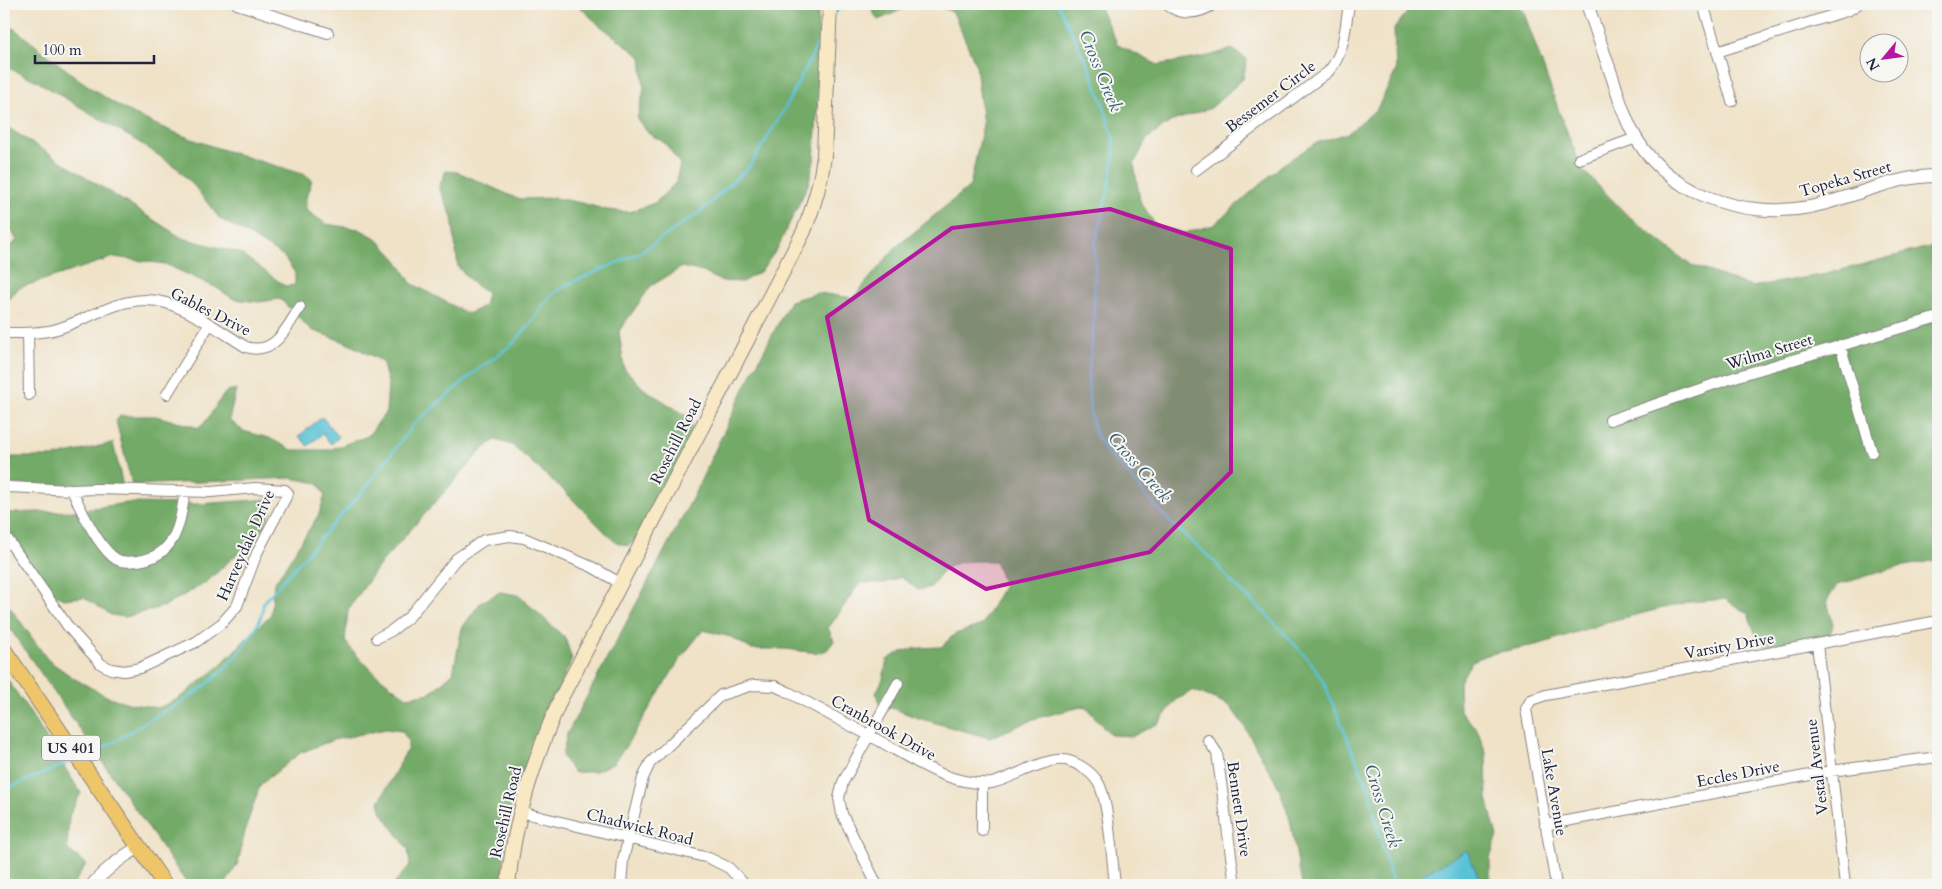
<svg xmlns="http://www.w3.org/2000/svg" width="1942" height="889" font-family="Cardo,serif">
	<rect width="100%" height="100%" fill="#f6f6f2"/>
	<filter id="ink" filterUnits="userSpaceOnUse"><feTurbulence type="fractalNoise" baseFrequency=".02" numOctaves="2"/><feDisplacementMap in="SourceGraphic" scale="10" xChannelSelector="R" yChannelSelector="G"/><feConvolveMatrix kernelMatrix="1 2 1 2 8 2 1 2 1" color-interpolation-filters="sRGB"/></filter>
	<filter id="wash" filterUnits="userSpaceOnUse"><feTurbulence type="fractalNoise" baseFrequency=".0096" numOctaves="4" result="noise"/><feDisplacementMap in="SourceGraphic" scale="20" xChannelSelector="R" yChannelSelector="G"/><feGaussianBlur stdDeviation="1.12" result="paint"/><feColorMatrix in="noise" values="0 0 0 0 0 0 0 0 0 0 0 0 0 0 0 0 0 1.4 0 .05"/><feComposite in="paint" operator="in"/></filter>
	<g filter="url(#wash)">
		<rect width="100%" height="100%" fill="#efe2c7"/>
		<path fill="#73aa68" stroke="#4a6652" d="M577,4h241v93l-4,64 -6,24 -31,64 -16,22 -19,11 -21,-1 -18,-9 -21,-5 -31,19 -32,45 5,37 20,21 46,29 3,14 -55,108 -11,6 -13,-5 -53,-53 -49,-43 -17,-5 -13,10 -101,113 -33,47 -3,31c17,23 38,40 62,56l23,-4 23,-20 9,-45 18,-25 20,-11 18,3 19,17 28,26 7,21 -48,109 -16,56 -7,61h-108l17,-20 -2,-16 -26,-36 -3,-11 29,-54v-8l-6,-9 -16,-2 -53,11 -33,13 -40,32 -14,42 -8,36 -13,22h-37l-184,-265v-21l44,61 27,19 33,18 24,7 26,4 20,-9 37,-29 56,-56 3,-30 45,-70 6,-19 -7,-12 -27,-5 -159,7 -16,-64 4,-5h36l43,12c12,-10 17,-26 29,-38h8l-7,30 14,11 26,7 23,12h37l39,-14 18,-24 2,-29 -6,-22 -37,-19 -34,-12 -31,-31 -21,3 -25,-3 -19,-12 -50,-23 -51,-7 -95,31 -15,16v-54l13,-9 -13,-25v-91l178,113 58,15 45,33 10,-1v-12l-11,-16 -38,-24 -26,-14 -25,-32 -18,-19 -32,-22 -110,-66 -31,-14v-45c36,27 71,58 110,82 59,35 127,52 192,72l6,5 -6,18v12l20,14 33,5 17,9 21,22 14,23 57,31 16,-8 3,-13 -13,-9 -16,-17 -6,-50 -13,-30 7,-16 12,1 60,27 37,-1 27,5 25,7 22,2 26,-9 21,-21 4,-18 -15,-21 -16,-9 -12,-15 7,-30 -3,-32 -43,-33z
			M868,4h47l-37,16z
			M933,4h165l20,41 40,20 51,-9 23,-7 15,10 -4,20 -32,29 -41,14 -23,17 -13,25 6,37 16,25 28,7 30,-8 69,-61 33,-21 32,-10 29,-24 19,-38 -2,-42 14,-18 16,-7h93l7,9 36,101 22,55 44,45 63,50 62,23 75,-13 95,-25 17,-3v314l-45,8 -56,17 -10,16 6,23 -3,11 -63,11 -9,-6 -10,-26 -23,-15 -36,3 -75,18 -74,24 -50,10 -18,7 -13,22 1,28 17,18 9,24 1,45 10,39 -7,21v27h-188l-12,-65 -11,-32 -36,-64 -14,-19 -36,-15 -18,11 -16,22 -26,13 -22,-1 -26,-29 -48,12 -48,20 -71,-20 -39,-15 -3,-10 7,-14 4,-19c19,-13 32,-12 54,-13l14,-13 27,-9 22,-40 -9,-24c-33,1 -44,-5 -64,26l-13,3 -17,-13 -17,6h-24c-12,15 -20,31 -32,45l6,13 -7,9 -10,3 -31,-4h-35l-20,-12 -28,-7 -23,29 -54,87 -13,17 -17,8 -22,2 -12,-17 5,-22 126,-237 51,-108 46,-88 28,-8 35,5 42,-50 75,-62 13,-61 -7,-60 -23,-53z
			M113,443l10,43 -52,1 -67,-3v-29l4,2h45z
			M269,499l4,7 -11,24 -54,51 -43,25 -40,11 -14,-2 -27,-18 -21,2 -15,-9 -30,-45 -14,-4v-28l70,-2 52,-8 73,1z
			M4,675l23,33 54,85 -12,23 -2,33 19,15 -13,21h-66l-3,-12z"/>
		<path fill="#5ac2d6" stroke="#3e7288" d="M322,417l17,20 -8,7 -9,-10 -14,12 -9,-10z
			M1467,850l15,35h-78z"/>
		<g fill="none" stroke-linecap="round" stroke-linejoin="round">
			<path stroke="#5ac2d6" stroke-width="2.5" d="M1058,4l31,64 13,33 11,36 1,17 -3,24 -16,67 -1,74 -6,60 2,33 5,21 10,17 18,18 22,27 26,28 43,38 16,20 37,34 44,47 13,21 45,107 9,40 15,55
				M835,14l9,-10
				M85,756c23,-9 35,-18 56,-31 12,-8 25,-14 37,-21 30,-17 55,-41 74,-70 6,-10 12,-19 11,-31l104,-117 47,-62 61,-52 39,-29 23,-27 4,-10 13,-13 14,-9 69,-30 19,-12 44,-30 50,-46 34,-56 28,-54 11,-25
				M4,790l68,-29"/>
		</g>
	</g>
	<g filter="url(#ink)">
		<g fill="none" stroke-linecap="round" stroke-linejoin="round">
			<defs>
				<path id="minor" d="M237,4l91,29
					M1166,4c15,12 32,11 48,0
					M1703,4l29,97
					M1717,52l132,-42 9,-6
					M1579,159l57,-21
					M1196,170l132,-98c17,-19 17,-44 21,-68
					M4,333c17,0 36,1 53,-4 36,-11 70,-38 109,-26 27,8 56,29 80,44 29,9 41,-20 54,-40
					M28,333l1,62
					M1840,345l32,107
					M167,394l42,-69
					M1610,420l128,-44 200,-59
					M4,489l5,-2 63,3 25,-1 114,3 44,-4 30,2 3,3 -31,60 -20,53 -15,17 -26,19 -56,26 -16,3 -13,-2 -10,-5 -32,-36 -65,-94
					M72,490c8,18 27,58 44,69 6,4 15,3 22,2 39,-5 42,-39 47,-70
					M377,638l14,-7 18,-14 47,-58 28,-19 26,-4 14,2 68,29 28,16
					M1817,644l28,241
					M1208,740l9,13 18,132
					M982,784v47
					M520,812l189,46 20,10 16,17
					M1545,825l286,-54 107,-14
					M621,885l2,-25 20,-82 7,-15 71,-68 32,-10 22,1 13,6c29,16 59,32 88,47 37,20 72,47 116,44 21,-5 45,-21 65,-23 15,-2 35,11 42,24 10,20 13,76 16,101
					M877,885l-35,-71 -3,-16 4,-16 55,-99
					M1556,885l-30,-176 5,-9 15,-5 392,-74"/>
				<path id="tertiary" d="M1587,4c9,25 17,50 26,75 5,17 10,34 18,50 32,64 111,91 179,78 45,-9 80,-31 128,-31
					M92,885c14,-16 28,-27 47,-38"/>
				<path id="secondary" d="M508,885c6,-65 26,-125 52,-185l244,-469c10,-25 17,-49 20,-75l6,-152"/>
				<path id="primary" d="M4,650l161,235"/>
			</defs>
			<use href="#minor" stroke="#888281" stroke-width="12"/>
			<use href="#tertiary" stroke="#888281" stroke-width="14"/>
			<use href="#secondary" stroke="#888281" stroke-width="16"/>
			<use href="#primary" stroke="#888281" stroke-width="17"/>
			<use href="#minor" stroke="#fff" stroke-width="10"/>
			<use href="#tertiary" stroke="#fff" stroke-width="12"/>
			<use href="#secondary" stroke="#f8e8c3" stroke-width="14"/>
			<use href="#primary" stroke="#eec569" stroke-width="15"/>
		</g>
	</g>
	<path fill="#b5179e" fill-opacity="0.2" stroke="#b5179e" stroke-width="4" stroke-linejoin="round" d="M1110,209l121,40v223l-81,80 -164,37 -117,-69 -42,-203 125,-89z"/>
	<g text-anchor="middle" stroke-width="4" stroke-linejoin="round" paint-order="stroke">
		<rect fill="#f6f6f2" stroke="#626272" stroke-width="1" x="42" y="735.5" width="58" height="25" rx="4"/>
		<g font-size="15" font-weight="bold" fill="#22223b">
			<text x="71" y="753">US 401</text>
		</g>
		<g font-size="16" fill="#22223b" stroke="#f6f6f2">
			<text transform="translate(1270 96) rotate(-37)" y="6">Bessemer Circle</text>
			<text transform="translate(1845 178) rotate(-16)" y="6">Topeka Street</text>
			<text transform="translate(211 311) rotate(27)" y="6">Gables Drive</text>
			<text transform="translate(1769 351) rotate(-17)" y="6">Wilma Street</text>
			<text transform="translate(675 441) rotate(-63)" y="6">Rosehill Road</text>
			<text transform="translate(245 545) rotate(-66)" y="6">Harveydale Drive</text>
			<text transform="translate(1729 645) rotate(-10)" y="6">Varsity Drive</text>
			<text transform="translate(884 727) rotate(29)" y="6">Cranbrook Drive</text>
			<text transform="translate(1816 767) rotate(-97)" y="6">Vestal Avenue</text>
			<text transform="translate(1738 773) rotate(-11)" y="6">Eccles Drive</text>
			<text transform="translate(1555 792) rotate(80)" y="6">Lake Avenue</text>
			<text transform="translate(1240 809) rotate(82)" y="6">Bennett Drive</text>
			<text transform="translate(505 812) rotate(-77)" y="6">Rosehill Road</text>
			<text transform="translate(640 826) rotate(14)" y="6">Chadwick Road</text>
		</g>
		<g font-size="18" font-style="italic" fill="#365a71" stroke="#f6f6f2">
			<text transform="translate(1101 71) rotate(68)" y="6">Cross Creek</text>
			<text transform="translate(1140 467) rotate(49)" y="6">Cross Creek</text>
			<text transform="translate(1383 806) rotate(73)" y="6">Cross Creek</text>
		</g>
	</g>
	<rect width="1942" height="889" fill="none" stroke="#f6f6f2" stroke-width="20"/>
	<g transform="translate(1884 58) rotate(241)"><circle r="24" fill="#f6f6f2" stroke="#a1a1a9"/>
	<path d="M0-4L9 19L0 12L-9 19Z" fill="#b5179e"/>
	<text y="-8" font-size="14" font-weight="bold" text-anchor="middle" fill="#22223b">N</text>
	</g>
	<path d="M35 55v8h119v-8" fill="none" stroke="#22223b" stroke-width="2.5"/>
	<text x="42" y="55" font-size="15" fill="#22223b" stroke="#f6f6f2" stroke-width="4" paint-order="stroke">100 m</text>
</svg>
